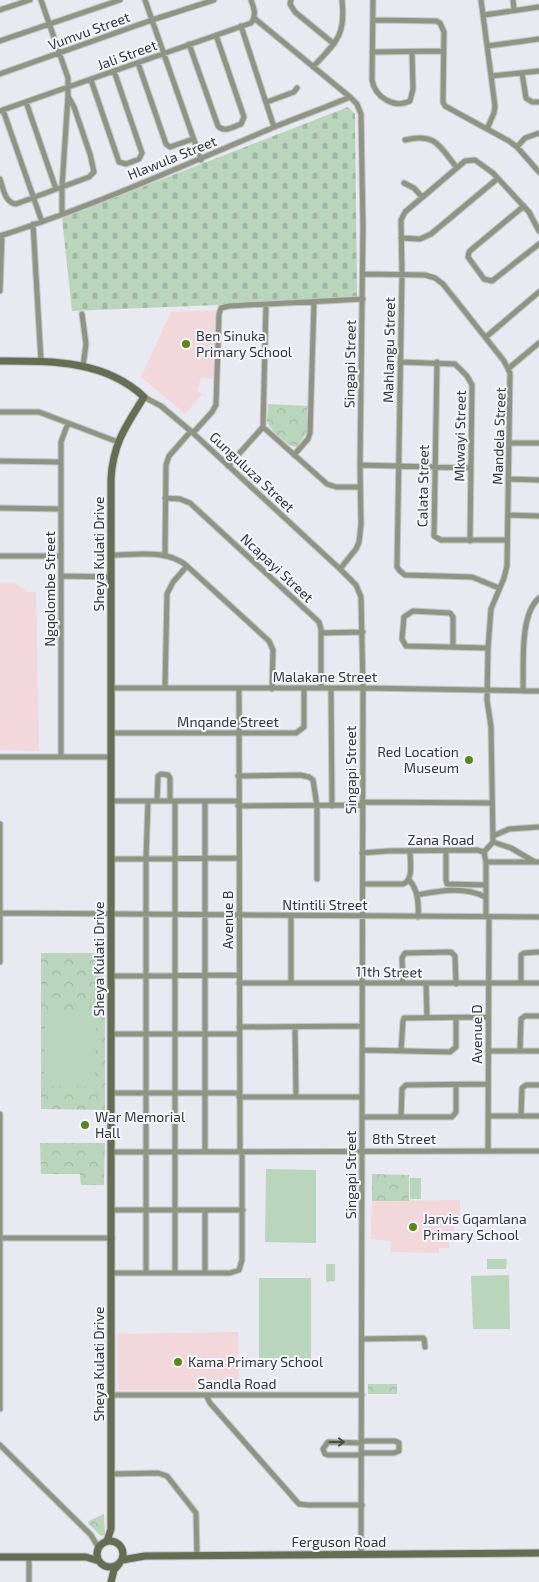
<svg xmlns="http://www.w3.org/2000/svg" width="539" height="1582" font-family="'Exo 2',sans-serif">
	<defs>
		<pattern id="cemetery-stones" width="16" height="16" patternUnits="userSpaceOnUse" patternTransform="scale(1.25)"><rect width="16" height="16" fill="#b9d6bd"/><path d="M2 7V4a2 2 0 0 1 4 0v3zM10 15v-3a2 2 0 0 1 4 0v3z" fill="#a0b8a3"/></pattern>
		<pattern id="park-crowns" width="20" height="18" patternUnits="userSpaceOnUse" patternTransform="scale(1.25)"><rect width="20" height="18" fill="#b9d6bd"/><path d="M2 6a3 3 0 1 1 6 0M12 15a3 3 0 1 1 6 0" fill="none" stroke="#a0b8a3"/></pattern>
	</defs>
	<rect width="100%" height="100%" fill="#e8e9f1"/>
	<path fill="#f3d8db" d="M216,310l-1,69 -14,-1 -4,12 5,5 -17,19 -44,-37 30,-65z
		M0,583h16l11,9h9l3,159 -39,-1z
		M460,1200v20l-6,1v12l-5,1v14h-10v5l-48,-1 -1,-11 -19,-2 1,-38z
		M238,1332l1,58h-121v-56z"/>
	<path fill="url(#cemetery-stones)" d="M348,107l7,7 2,182 -141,9 -144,6 -10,-93z"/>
	<path fill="url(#park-crowns)" d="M268,404l40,2 -1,26 -10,15c-9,1 -28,-18 -30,-26 0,-5 1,-12 1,-17z
		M41,953h62l-1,48 3,1v108l-64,-1z
		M40,1143h65l-1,42h-23l-1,-11h-39z
		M372,1174l37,1v26h-37z
		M368,1384h29v10h-29z
		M104,1514l1,20 -4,2 -14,-14z"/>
	<path fill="#b9d6bd" d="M45,1014l51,1 -1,72 -51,-1z
		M266,1169l50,1v73l-51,-1z
		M410,1178h11v21h-11z
		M487,1259h20l-1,10h-19z
		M326,1264h9v17l-9,1z
		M509,1275l1,54h-37l-2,-53z
		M259,1278h52v84h-52z"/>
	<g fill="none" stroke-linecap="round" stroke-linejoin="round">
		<defs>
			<path id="street" d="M145,0l56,160
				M291,0l-1,4 5,8 39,32
				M373,0l-1,80c3,17 22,29 38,21l3,-12 -1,-37
				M481,0l14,106 -1,7 -7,16
				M513,0l1,10
				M0,10l30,-10
				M484,15l55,-8
				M254,18l96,79 7,7 4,10 2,113 -3,238 1,60 -2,17 -3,7 -16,20
				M373,20l63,1 4,2 4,9 -1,70 2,4 64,35 8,6 22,25
				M241,26l33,101
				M0,41l120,-41
				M189,44l29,82c6,7 15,1 23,-2l3,-7 -28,-82
				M487,46l52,-7
				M372,52l71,-1
				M138,63l28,81 4,3 23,-8
				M313,67c23,-25 33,-31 29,-67
				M522,73l4,25 6,4h7
				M0,74l152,-54 62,-20
				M492,76l47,-5
				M91,80l28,82 7,2 13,-5 3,-6 -28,-82
				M26,102l30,87
				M267,102l27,-10 3,-4
				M3,110l39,112
				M0,111l251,-88c6,-7 3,-15 0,-23
				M405,140c31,-8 35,7 52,28
				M517,147l8,-9 14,-5
				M0,179c3,9 5,24 16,25l73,-27 5,-5 -4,-18 -16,-47 -6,-11v-18l-27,-78
				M404,183l10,5 8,9
				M524,206l-53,44 -2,2 -1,5 16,22 8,2 47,-37
				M62,214v-27l6,-91
				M33,224l8,137
				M0,236c93,-30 183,-70 272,-108 26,-11 53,-20 78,-31
				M401,238l19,1 11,-5 66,-55
				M363,274l62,1 10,3 8,6 61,77 6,12 -3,193 -3,12 -13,31 -3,39 -1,52 4,27 2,115 -9,10
				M0,291l2,-56
				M82,314l4,30 -3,22
				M486,337l53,-45
				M400,362l55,2 12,12 5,9 -2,156
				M437,362l-3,174 7,4h66
				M509,368l30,-25
				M144,397l17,9 32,27 147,136 16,16 5,12 2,91 -2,867
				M0,412h39l79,30
				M263,427l64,57 9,3h24
				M193,433l19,-21 4,-7 3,-91 2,-6 8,-2 134,-7
				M510,443h29
				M294,455l14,-16 2,-6 4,-131
				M0,461l61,1
				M360,465l111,3
				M228,466l35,-39 3,-123
				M509,479l30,1
				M165,498l15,1 10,4 129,119 2,7v59
				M0,508l61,1
				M508,515l31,1
				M111,555c26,0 56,-6 76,11l82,75 4,9 -1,39
				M165,555l1,-90 3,-9 22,-25
				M0,556h61
				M61,576l50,1
				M499,588l-27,-11 -67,-2 -5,-4 -3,-4 5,-292 -1,-55 4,-8 60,-51 10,-1 18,13 36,39 10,19
				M321,633l42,-1
				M453,647v-30l-3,-4 -37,-2 -9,6 -2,22 4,7 82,2
				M111,688h252l176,3
				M165,688l2,-94 6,-12 14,-16
				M239,688l1,464
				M331,688l1,118
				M523,691c1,-25 -4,-76 16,-93
				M111,733h185l8,-6v-39
				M0,757h111
				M61,757v-315l7,-19
				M238,776l62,-1 9,2 4,3 4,26v73
				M111,801h127
				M157,801l1,-25 3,-2 7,1 2,3v23
				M175,801v472
				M205,801v351
				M362,802l129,1
				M238,806l124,-1
				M0,824v138
				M493,836l16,-7 30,-2
				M493,842l18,6 24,14
				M446,851v29l1,4 38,1
				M484,852l2,10v55
				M362,853l26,-2 89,-1 7,2
				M111,859l128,-1
				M486,862h53
				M409,880c9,9 10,24 9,37
				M363,884h40c11,-4 7,-22 7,-33
				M417,895c22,-4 47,-9 68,2
				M0,913l539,4
				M111,976l128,-1
				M239,983h300
				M291,983v-67
				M403,983l-1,-25 3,-5 46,-1 4,4 1,28
				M426,983l1,34
				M521,983v-28l3,-2 15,-1
				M239,1027l123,-1
				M295,1027l1,69
				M111,1034h128
				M362,1050l88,2 6,-5v-29
				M401,1051l2,-30 1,-3 84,-1
				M488,1051h51
				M520,1051l1,-32 4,-3h14
				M111,1093h128
				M239,1097h123
				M0,1114v295
				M488,1116h51
				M521,1116l1,-28 4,-3h13
				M362,1117h90l4,-5v-27
				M401,1117l1,-28 4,-4 82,-1
				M488,1151l1,-234
				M112,1152l427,-1
				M112,1210h131
				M0,1238h112
				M111,1273h119l9,-3 3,-10v-108
				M146,1273v-414l2,-58
				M205,1273v-63
				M362,1339l61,-1 1,1 1,8
				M111,1395h251
				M206,1395l4,8 89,101 9,1h54
				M0,1445l91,90 7,12
				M362,1453h32l5,-2v-8l-4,-2h-33
				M362,1455h-34l-3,-1 -2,-5 5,-7 34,1
				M111,1474l47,-1 9,3 29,37 1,42
				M29,1557v25"/>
			<path id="secondary" d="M0,361c51,0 105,-1 144,36 -18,29 -31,46 -33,82v1050l-4,12
				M97 1554a13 13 0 1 1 26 0a13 13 0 1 1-26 0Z
				M0,1557h86l13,4
				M122,1560l23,-4 394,-3
				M111,1582l3,-12 5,-6"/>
		</defs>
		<use href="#street" stroke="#c4c5cc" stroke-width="7"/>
		<use href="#secondary" stroke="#c4c5cc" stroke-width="9"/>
		<use href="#street" stroke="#909583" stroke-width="5"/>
		<use href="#secondary" stroke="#666d53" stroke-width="7"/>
	</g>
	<defs><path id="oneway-shaft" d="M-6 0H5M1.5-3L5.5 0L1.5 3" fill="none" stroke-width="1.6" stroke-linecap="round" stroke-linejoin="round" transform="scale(1.25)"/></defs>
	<use stroke="#4c4e4c" href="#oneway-shaft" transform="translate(337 1442)"/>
	<g fill="#58871a" stroke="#f5f6fe" stroke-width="2">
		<circle cx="186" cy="344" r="5"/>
		<circle cx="469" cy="760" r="5"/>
		<circle cx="85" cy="1125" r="5"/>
		<circle cx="413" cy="1227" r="5"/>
		<circle cx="178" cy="1362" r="5"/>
	</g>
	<g text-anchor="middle" stroke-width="4" stroke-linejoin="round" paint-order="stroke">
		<g font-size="14" fill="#363639" stroke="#f5f6fe">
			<text transform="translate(89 31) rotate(-20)" y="5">Vumvu Street</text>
			<text transform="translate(127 55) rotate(-20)" y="5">Jali Street</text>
			<text transform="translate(172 158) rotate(-22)" y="5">Hlawula Street</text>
			<text transform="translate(389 350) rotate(-89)" y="5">Mahlangu Street</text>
			<text transform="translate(350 364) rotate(-89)" y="5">Singapi Street</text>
			<text transform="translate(460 436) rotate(-89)" y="5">Mkwayi Street</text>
			<text transform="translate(499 436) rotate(-88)" y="5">Mandela Street</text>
			<text transform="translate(252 472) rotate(43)" y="5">Gunguluza Street</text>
			<text transform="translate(423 486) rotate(-89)" y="5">Calata Street</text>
			<text transform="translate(99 554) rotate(-90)" y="5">Sheya Kulati Drive</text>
			<text transform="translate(277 568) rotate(43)" y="5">Ncapayi Street</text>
			<text transform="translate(50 589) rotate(-90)" y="5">Ngqolombe Street</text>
			<text x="325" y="682">Malakane Street</text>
			<text x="228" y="727">Mnqande Street</text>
			<text transform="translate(351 770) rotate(-90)" y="5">Singapi Street</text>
			<text x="441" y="845">Zana Road</text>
			<text x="325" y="910">Ntintili Street</text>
			<text transform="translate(228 920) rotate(-90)" y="5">Avenue B</text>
			<text transform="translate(99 959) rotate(-90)" y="5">Sheya Kulati Drive</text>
			<text transform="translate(389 972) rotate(1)" y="5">11th Street</text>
			<text transform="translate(477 1034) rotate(-90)" y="5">Avenue D</text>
			<text x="404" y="1144">8th Street</text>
			<text transform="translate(351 1175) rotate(-90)" y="5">Singapi Street</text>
			<text transform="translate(99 1364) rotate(-90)" y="5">Sheya Kulati Drive</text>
			<text x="237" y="1389">Sandla Road</text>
			<text x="339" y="1547">Ferguson Road</text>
		</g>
		<g font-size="14" fill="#363639" stroke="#f5f6fe" text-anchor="start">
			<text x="196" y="341">Ben Sinuka<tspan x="196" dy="16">Primary School</tspan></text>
			<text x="459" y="757" text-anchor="end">Red Location<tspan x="459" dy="16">Museum</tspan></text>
			<text x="95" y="1122">War Memorial<tspan x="95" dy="16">Hall</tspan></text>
			<text x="423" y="1224">Jarvis Gqamlana<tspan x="423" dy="16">Primary School</tspan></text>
			<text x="188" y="1367">Kama Primary School</text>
		</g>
	</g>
</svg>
